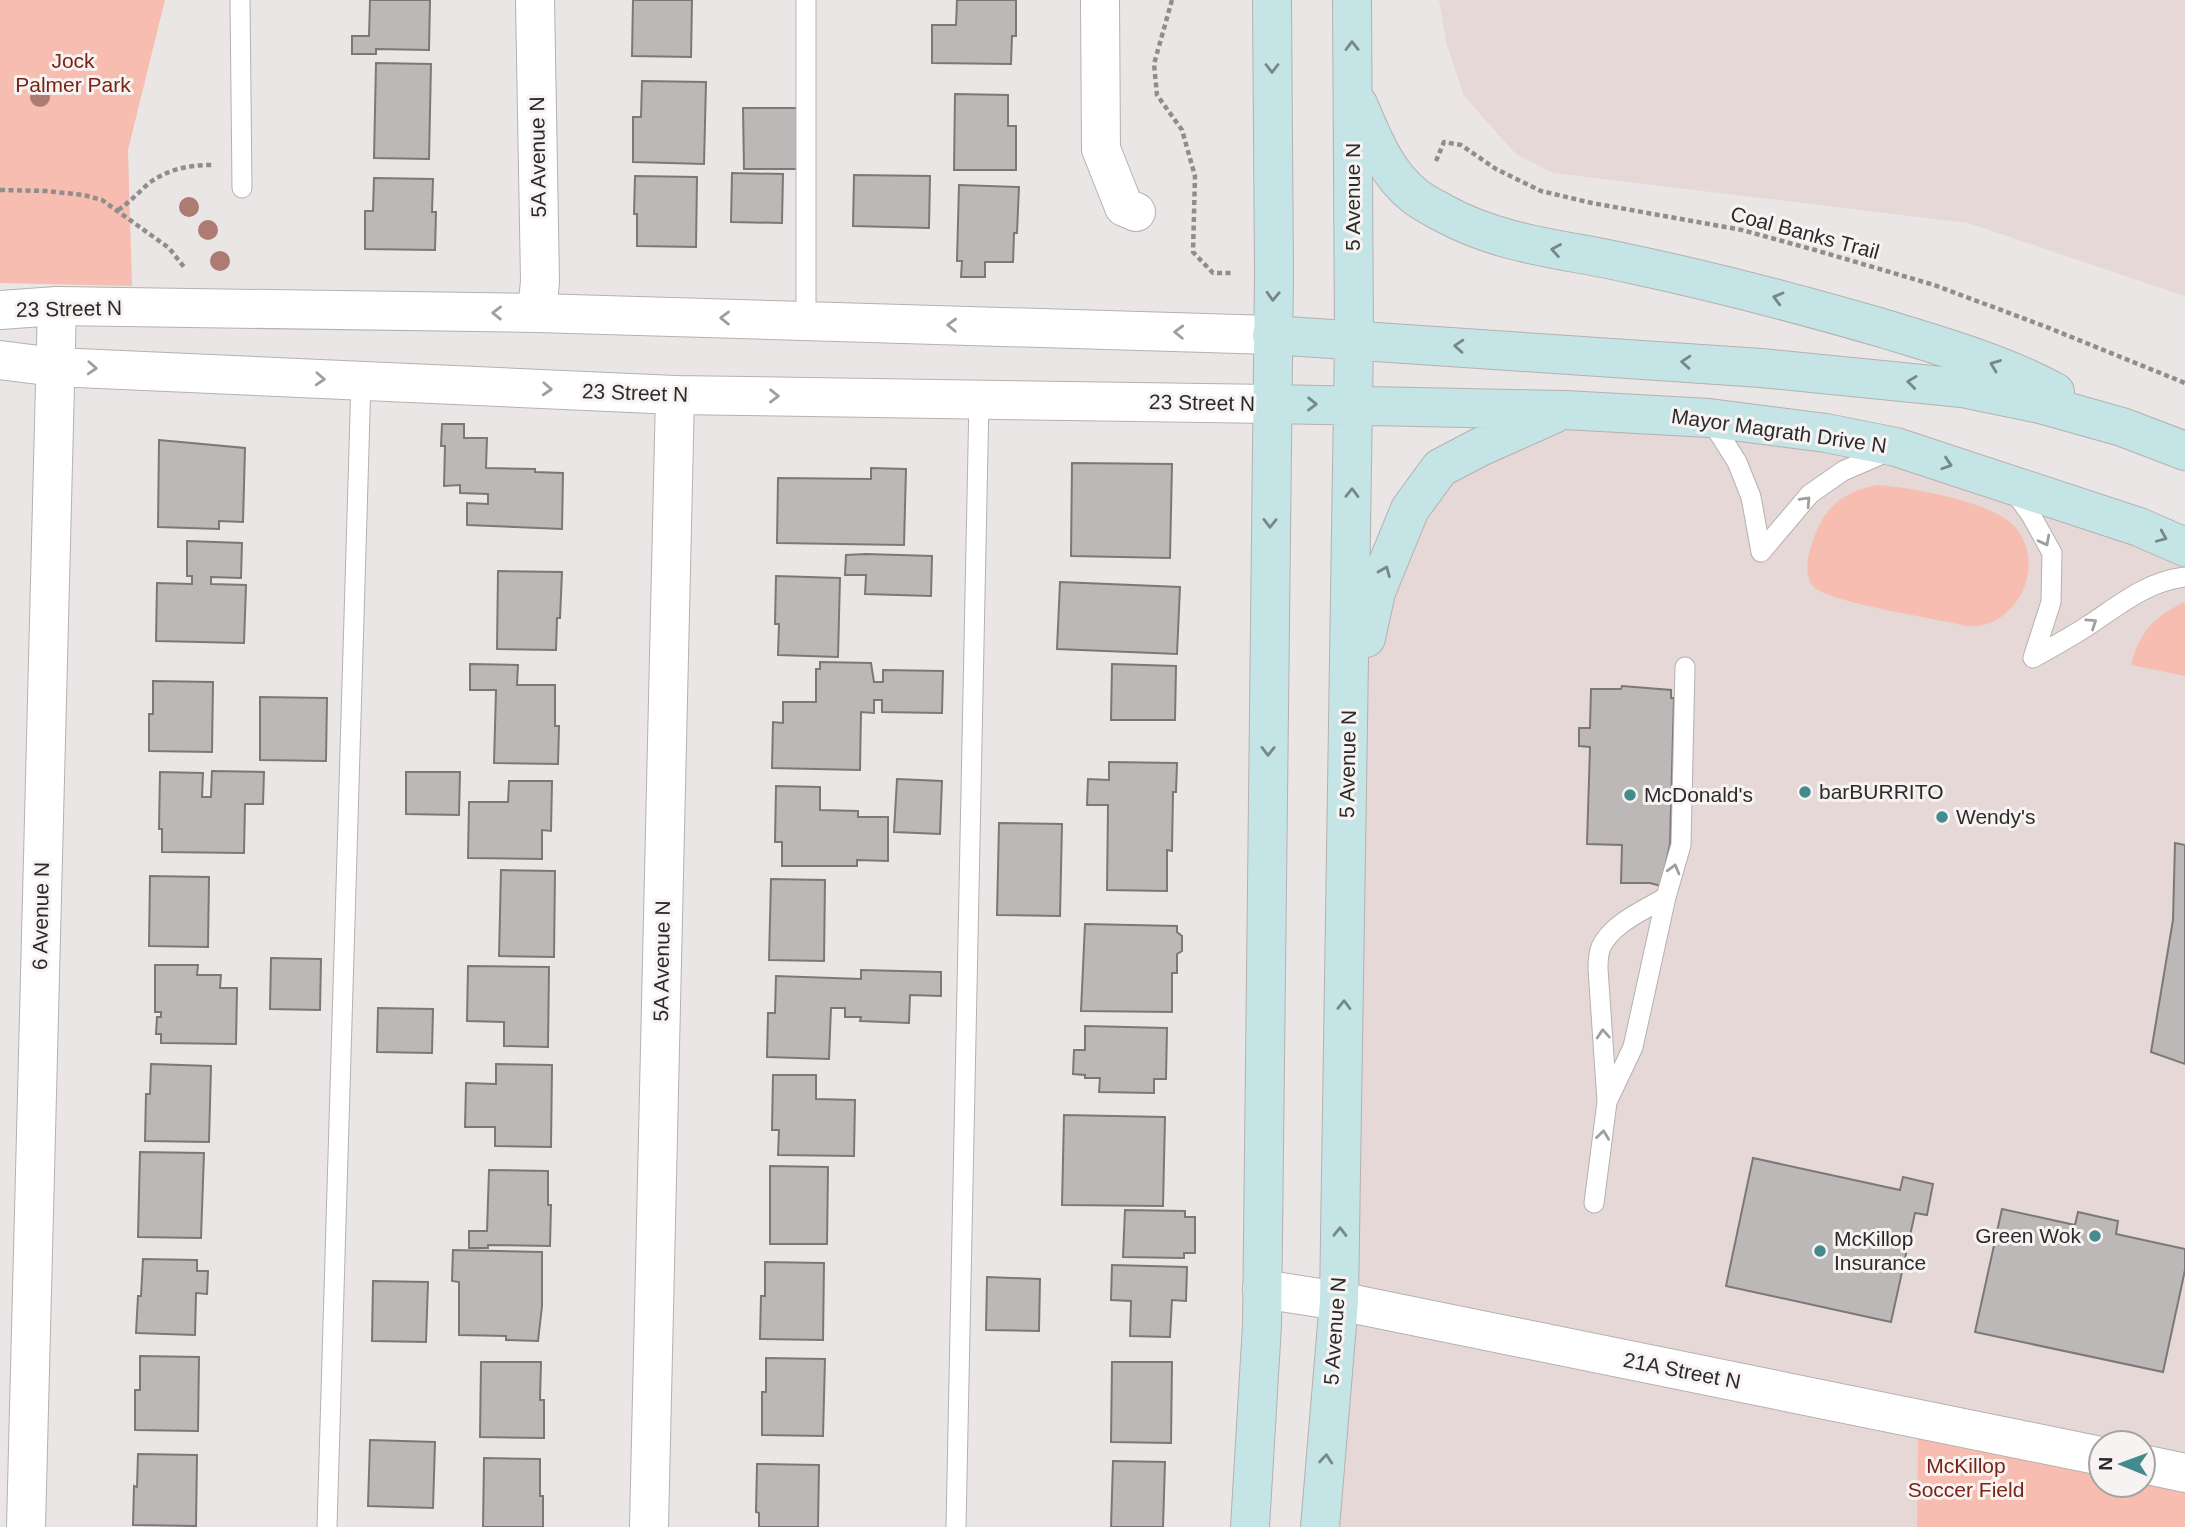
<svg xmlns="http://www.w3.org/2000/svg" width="2185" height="1527" font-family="Helvetica,sans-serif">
	<rect width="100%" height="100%" fill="#eae6e5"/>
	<path fill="#e5d8d6" d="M1439,0h746v296l-217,-73 -415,-50 -37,-19 -52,-58 -18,-54z
		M1565,410l261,23 359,114v926l-42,-9v-21h-42l-183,-24 -1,108h-597l29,-819 61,-199z"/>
	<path fill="#f7bdb0" d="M0,0h165l-37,150 4,136 -132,-3z
		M1877,485c32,2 115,17 136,40 39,40 -1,112 -52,100 -26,-7 -136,-23 -148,-39 -12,-16 -2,-40 4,-56 12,-28 31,-39 60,-45z
		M2185,602v74l-54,-11c8,-32 23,-49 54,-63z
		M1918,1419l183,37v29h42v-21l42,9v54h-268z"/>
	<path fill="#bcb8b7" stroke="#7c7877" stroke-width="2" d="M370,0h60l-1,50 -53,-1v5h-24v-18h17z
		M633,0h59l-1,57 -59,-1z
		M957,0h59v36h-4l-1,28 -79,-1v-38h24z
		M376,63l55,1 -2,95 -55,-1z
		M642,81l64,1 -2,82 -71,-2v-45h8z
		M955,94l53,1v31h8v44h-62z
		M743,108h55v61h-54z
		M732,173l51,1 -1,49 -51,-1z
		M854,175l76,1 -1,52 -76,-2z
		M635,176l62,1 -1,70 -59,-1v-32h-3z
		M374,178l59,1 -1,33h4l-1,38 -70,-1v-38h8z
		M959,185l60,2 -2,46h-3l-1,29h-28v15h-24l1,-16h-5z
		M442,424h22v14h23l-1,30 49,1v3l28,1 -1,56 -95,-4v-22l21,1v-10l-28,-1v-8l-16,1 1,-40h-4z
		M159,440l86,8 -2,74 -24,-1v8l-61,-2z
		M1072,463l100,1 -2,94 -99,-2z
		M871,468l35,1 -2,76 -127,-2 1,-65 93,1z
		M187,541l55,2 -1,35 -30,-1v7l35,1 -2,58 -88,-2 1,-58 35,1v-8h-5z
		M866,554l66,2 -1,40 -66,-2 1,-19h-21l1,-20z
		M498,571l64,1 -2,46h-3l-1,32 -59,-1z
		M776,576l64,2 -2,79 -60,-2 1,-31h-4z
		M1060,582l120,5 -3,67 -120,-5z
		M820,662l51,1 3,19h9v-12l60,1 -1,42 -60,-1v-12h-8v13l-13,-1 -1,58 -88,-2 1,-46 10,1v-21h33v-33h4z
		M470,664l48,1 -1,20h38v41h4l-1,38 -64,-1 2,-73h-26z
		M1112,664l64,2 -1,54h-64z
		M153,681l60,1 -1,70 -63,-1v-37h4z
		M1622,686l49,4v8h3l-4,146 -9,42 -11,-3h-29l1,-38 -35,-1 3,-97 -11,-1v-18h11l1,-39h30z
		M260,697l67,1 -1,63 -66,-1z
		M1109,762l68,1 -1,29h-3l-1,59 -5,-1v41l-60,-1 1,-85h-21l1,-26 21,1z
		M212,771l52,1 -1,32h-18l-1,49 -82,-1v-23h-3l1,-57 43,1 -1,24h9z
		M406,772h54l-1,43 -53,-1z
		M897,779l45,2 -2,53 -46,-2z
		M509,781h43l-1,50 -9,-1v29l-74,-1 1,-56h39z
		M776,786l44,1v23l38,1v6h30v44l-31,-1v6h-75v-24h-7z
		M999,823l63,1 -2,92 -63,-1z
		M2175,843l10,2v219l-34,-12 22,-132z
		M501,870l54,1 -1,86 -55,-1z
		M150,876l59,1 -1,70 -59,-1z
		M771,879l54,1 -1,81 -55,-1z
		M1085,924l92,2v6l5,4v15l-5,3v19h-5v39l-91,-1z
		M271,958l50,1 -1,51 -50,-1z
		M155,965h43l-1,10h24l-1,13h17l-1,56 -75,-1v-9h-5l1,-17h4v-5h-6z
		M468,966l81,1 -1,80 -44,-1v-24l-37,-1z
		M861,970l80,2v24l-31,-1 -1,28 -49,-2 1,-4h-16v-9h-14l-2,51 -62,-2 1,-44h7l1,-37 85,3z
		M378,1008l55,1 -1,44 -55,-1z
		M1085,1026l82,2 -1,51h-12v14l-55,-1 1,-14h-15v-3l-12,-1 1,-24h11z
		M151,1064l60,2 -2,76 -64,-1 1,-47h4z
		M496,1064l56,1 -1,82 -56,-1v-19h-30l1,-44 30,1z
		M773,1075h43v24l39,1 -1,56 -76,-1 1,-25h-7z
		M1064,1115l101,2 -2,89 -101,-1z
		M140,1152l64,1 -3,85 -63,-1z
		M1753,1158l147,32 3,-13 30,7 -6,31 -12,-2 -24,109 -165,-36z
		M770,1166l58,1 -1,77h-57z
		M489,1170l59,1v34h3l-1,41 -62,-1v3h-19v-17h18z
		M2002,1209l73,16 3,-13 40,9 -2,13 69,15v21l-22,102 -188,-40z
		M1125,1210l60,1v6h10v36h-11v5l-61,-1z
		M453,1250l89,2v54l-4,35 -32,-1v-4l-47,-1v-53l-7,-1z
		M143,1259l54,1v11h11l-1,23 -11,-1 -1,42 -59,-2 2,-37h3z
		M765,1262l59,1 -1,77 -63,-1 1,-43h4z
		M1112,1265l75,2 -1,34 -14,-1 -2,37 -40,-1 1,-35 -20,-1z
		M987,1277l53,2 -1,52 -53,-1z
		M373,1281l55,1 -2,60 -54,-1z
		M140,1356l59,1 -1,74 -63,-1v-40h5z
		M766,1358l59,1 -2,77 -61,-1v-43h4z
		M481,1362h60l-1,38h4v38l-64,-1z
		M1112,1362h60l-1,81 -60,-1z
		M370,1440l65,2 -2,66 -65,-2z
		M138,1454l59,1 -1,71 -63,-1 1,-39 3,1z
		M484,1458l56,1v37h3v31h-60z
		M1113,1461l52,1 -2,65h-52z
		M757,1464l62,1 -1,62h-59v-14l-3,-1z"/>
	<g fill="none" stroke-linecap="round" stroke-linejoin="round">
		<defs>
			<path id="service" d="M240,0l2,188
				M806,320v-320
				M1710,419l27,43 14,35 10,55
				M2013,490l18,25 21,38 -1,49 -18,56
				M1761,552l49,-58 33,-23 46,-20
				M2033,658c19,-11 38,-21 56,-33 32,-21 57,-43 96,-48
				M1607,1101l-9,-132c0,-7 0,-15 3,-22 11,-24 44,-37 65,-50
				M1594,1203l13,-101 26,-55 33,-150 15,-52 4,-178
				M327,1527l34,-1146
				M956,1527l23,-1128"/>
			<path id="minor" d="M535,0l5,281 -3,32
				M1100,0l1,149 23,58 12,5
				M1262,1289l77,12 762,155
				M2143,1464l42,9
				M26,1527l31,-1221
				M649,1527l26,-1132"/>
			<path id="tertiary" d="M0,310l57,-4 480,7 735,22
				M0,360l55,7 620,28 597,9"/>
			<path id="secondary" d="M1358,104c14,33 28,70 58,93 8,6 18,11 27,16 60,33 123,36 188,51 85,18 168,40 251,64 59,18 119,35 173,64
				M1272,335l489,33 201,20 78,16 82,23 63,24
				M1272,404l293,6 144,8 117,15 70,14 243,80 46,20
				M1366,638l10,-46 34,-83 30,-41 40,-21 74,-33
				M1250,1527l12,-202 12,-1052 -2,-273
				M1320,1527l19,-226 15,-962 -2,-339"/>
		</defs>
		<use href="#service" stroke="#b5b1b0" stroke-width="21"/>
		<use href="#minor" stroke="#b5b1b0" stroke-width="40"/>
		<use href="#tertiary" stroke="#b5b1b0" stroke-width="40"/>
		<use href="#secondary" stroke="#b5b1b0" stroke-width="40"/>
		<path stroke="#908d8c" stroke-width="4.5" stroke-dasharray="5 3.5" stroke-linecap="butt" d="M1172,0l-18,64 3,31 25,35 13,46 -2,76 20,21h21
			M1436,161l8,-19 17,3 35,24 45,22 51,12 150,27 73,20 119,35 110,41 141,57
			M0,190l46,1 38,4 18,5 67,48 15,19
			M118,210c12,-8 20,-17 30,-26 19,-15 41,-19 64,-19"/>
		<use href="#service" stroke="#fff" stroke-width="19"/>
		<use href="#minor" stroke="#fff" stroke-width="38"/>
		<use href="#tertiary" stroke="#fff" stroke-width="38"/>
		<use href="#secondary" stroke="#c4e4e5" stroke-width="38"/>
	</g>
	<g fill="#ac7b72">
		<circle cx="40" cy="97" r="10"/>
		<circle cx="189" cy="207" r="10"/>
		<circle cx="208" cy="230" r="10"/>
		<circle cx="220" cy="261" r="10"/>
	</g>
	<defs><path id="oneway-chevron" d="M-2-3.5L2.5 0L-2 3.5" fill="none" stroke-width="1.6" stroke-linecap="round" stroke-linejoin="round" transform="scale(1.75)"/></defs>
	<g stroke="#788788">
		<use href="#oneway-chevron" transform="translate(1352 46) rotate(-91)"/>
		<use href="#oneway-chevron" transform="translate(1272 68) rotate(90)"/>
		<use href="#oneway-chevron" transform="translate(1556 250) rotate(-170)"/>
		<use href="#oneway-chevron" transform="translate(1273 296) rotate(92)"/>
		<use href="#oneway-chevron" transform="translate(1778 298) rotate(-165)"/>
		<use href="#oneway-chevron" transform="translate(1459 346) rotate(-176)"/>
		<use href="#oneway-chevron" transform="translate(1686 362) rotate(-176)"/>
		<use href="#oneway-chevron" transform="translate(1995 365) rotate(-159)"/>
		<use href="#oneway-chevron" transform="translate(1912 382) rotate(-173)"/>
		<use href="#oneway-chevron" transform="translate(1312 404) rotate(1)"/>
		<use href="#oneway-chevron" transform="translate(1947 464) rotate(18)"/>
		<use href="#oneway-chevron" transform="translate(1352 493) rotate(-89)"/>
		<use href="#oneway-chevron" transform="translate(1270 523) rotate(91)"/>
		<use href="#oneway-chevron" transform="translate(2162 537) rotate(23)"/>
		<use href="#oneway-chevron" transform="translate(1385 571) rotate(-68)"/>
		<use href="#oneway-chevron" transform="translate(1268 751) rotate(91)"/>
		<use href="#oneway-chevron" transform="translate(1344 1005) rotate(-89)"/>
		<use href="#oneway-chevron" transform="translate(1340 1232) rotate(-89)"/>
		<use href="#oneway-chevron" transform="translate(1326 1459) rotate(-85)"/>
	</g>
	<g stroke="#a09f9f">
		<use href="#oneway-chevron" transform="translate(497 313) rotate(-179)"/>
		<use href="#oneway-chevron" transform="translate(725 318) rotate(-179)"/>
		<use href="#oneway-chevron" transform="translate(952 325) rotate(-178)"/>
		<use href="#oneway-chevron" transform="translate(1179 332) rotate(-178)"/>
		<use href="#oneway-chevron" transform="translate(92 368) rotate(3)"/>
		<use href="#oneway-chevron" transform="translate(320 379) rotate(3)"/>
		<use href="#oneway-chevron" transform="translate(547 389) rotate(3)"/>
		<use href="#oneway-chevron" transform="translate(774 396) rotate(1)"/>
		<use href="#oneway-chevron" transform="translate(1806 501) rotate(-47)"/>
		<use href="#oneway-chevron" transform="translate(2045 541) rotate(62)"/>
		<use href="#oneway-chevron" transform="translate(2092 623) rotate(-34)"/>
		<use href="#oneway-chevron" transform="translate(1674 869) rotate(-75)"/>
		<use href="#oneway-chevron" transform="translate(1603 1034) rotate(-94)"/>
		<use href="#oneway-chevron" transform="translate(1603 1135) rotate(-83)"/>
	</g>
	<g fill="#438b8c" stroke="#f7f3f2" stroke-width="2.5">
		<circle cx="1805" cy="792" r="7"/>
		<circle cx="1630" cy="795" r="7"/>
		<circle cx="1942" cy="817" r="7"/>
		<circle cx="2095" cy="1236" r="7"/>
		<circle cx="1820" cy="1251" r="7"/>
	</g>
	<g text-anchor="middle" stroke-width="6" stroke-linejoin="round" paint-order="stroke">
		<g font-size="21" fill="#792414" stroke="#f7f3f2">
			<text x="73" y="68">Jock<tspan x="73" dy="24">Palmer Park</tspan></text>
			<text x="1966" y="1473">McKillop<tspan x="1966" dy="24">Soccer Field</tspan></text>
		</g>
		<g font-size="21" fill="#2c2a2a" stroke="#f7f3f2">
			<text transform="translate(538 157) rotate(-91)" y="7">5A Avenue N</text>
			<text transform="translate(1353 197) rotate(-90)" y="7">5 Avenue N</text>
			<text transform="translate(1805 233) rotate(15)" y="7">Coal Banks Trail</text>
			<text transform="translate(69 309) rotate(-1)" y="7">23 Street N</text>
			<text transform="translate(635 393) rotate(2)" y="7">23 Street N</text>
			<text transform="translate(1202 403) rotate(1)" y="7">23 Street N</text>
			<text transform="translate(1779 431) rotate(8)" y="7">Mayor Magrath Drive N</text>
			<text transform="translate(1348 764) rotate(-89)" y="7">5 Avenue N</text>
			<text transform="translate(41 916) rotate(-89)" y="7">6 Avenue N</text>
			<text transform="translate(662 961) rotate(-89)" y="7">5A Avenue N</text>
			<text transform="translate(1335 1331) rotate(-86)" y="7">5 Avenue N</text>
			<text transform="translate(1682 1371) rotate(11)" y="7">21A Street N</text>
		</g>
		<g font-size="21" fill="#2c2a2a" stroke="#f7f3f2" text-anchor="start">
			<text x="1819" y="799">barBURRITO</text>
			<text x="1644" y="802">McDonald's</text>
			<text x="1956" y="824">Wendy's</text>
			<text x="2081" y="1243" text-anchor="end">Green Wok</text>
			<text x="1834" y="1246">McKillop<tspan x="1834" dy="24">Insurance</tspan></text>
		</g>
	</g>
	<g transform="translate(2122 1464) rotate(271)"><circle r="33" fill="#f7f3f2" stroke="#a6a3a2" stroke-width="2"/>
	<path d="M0-5L12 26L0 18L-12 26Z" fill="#438b8c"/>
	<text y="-10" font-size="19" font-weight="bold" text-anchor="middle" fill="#2c2a2a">N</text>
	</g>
</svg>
